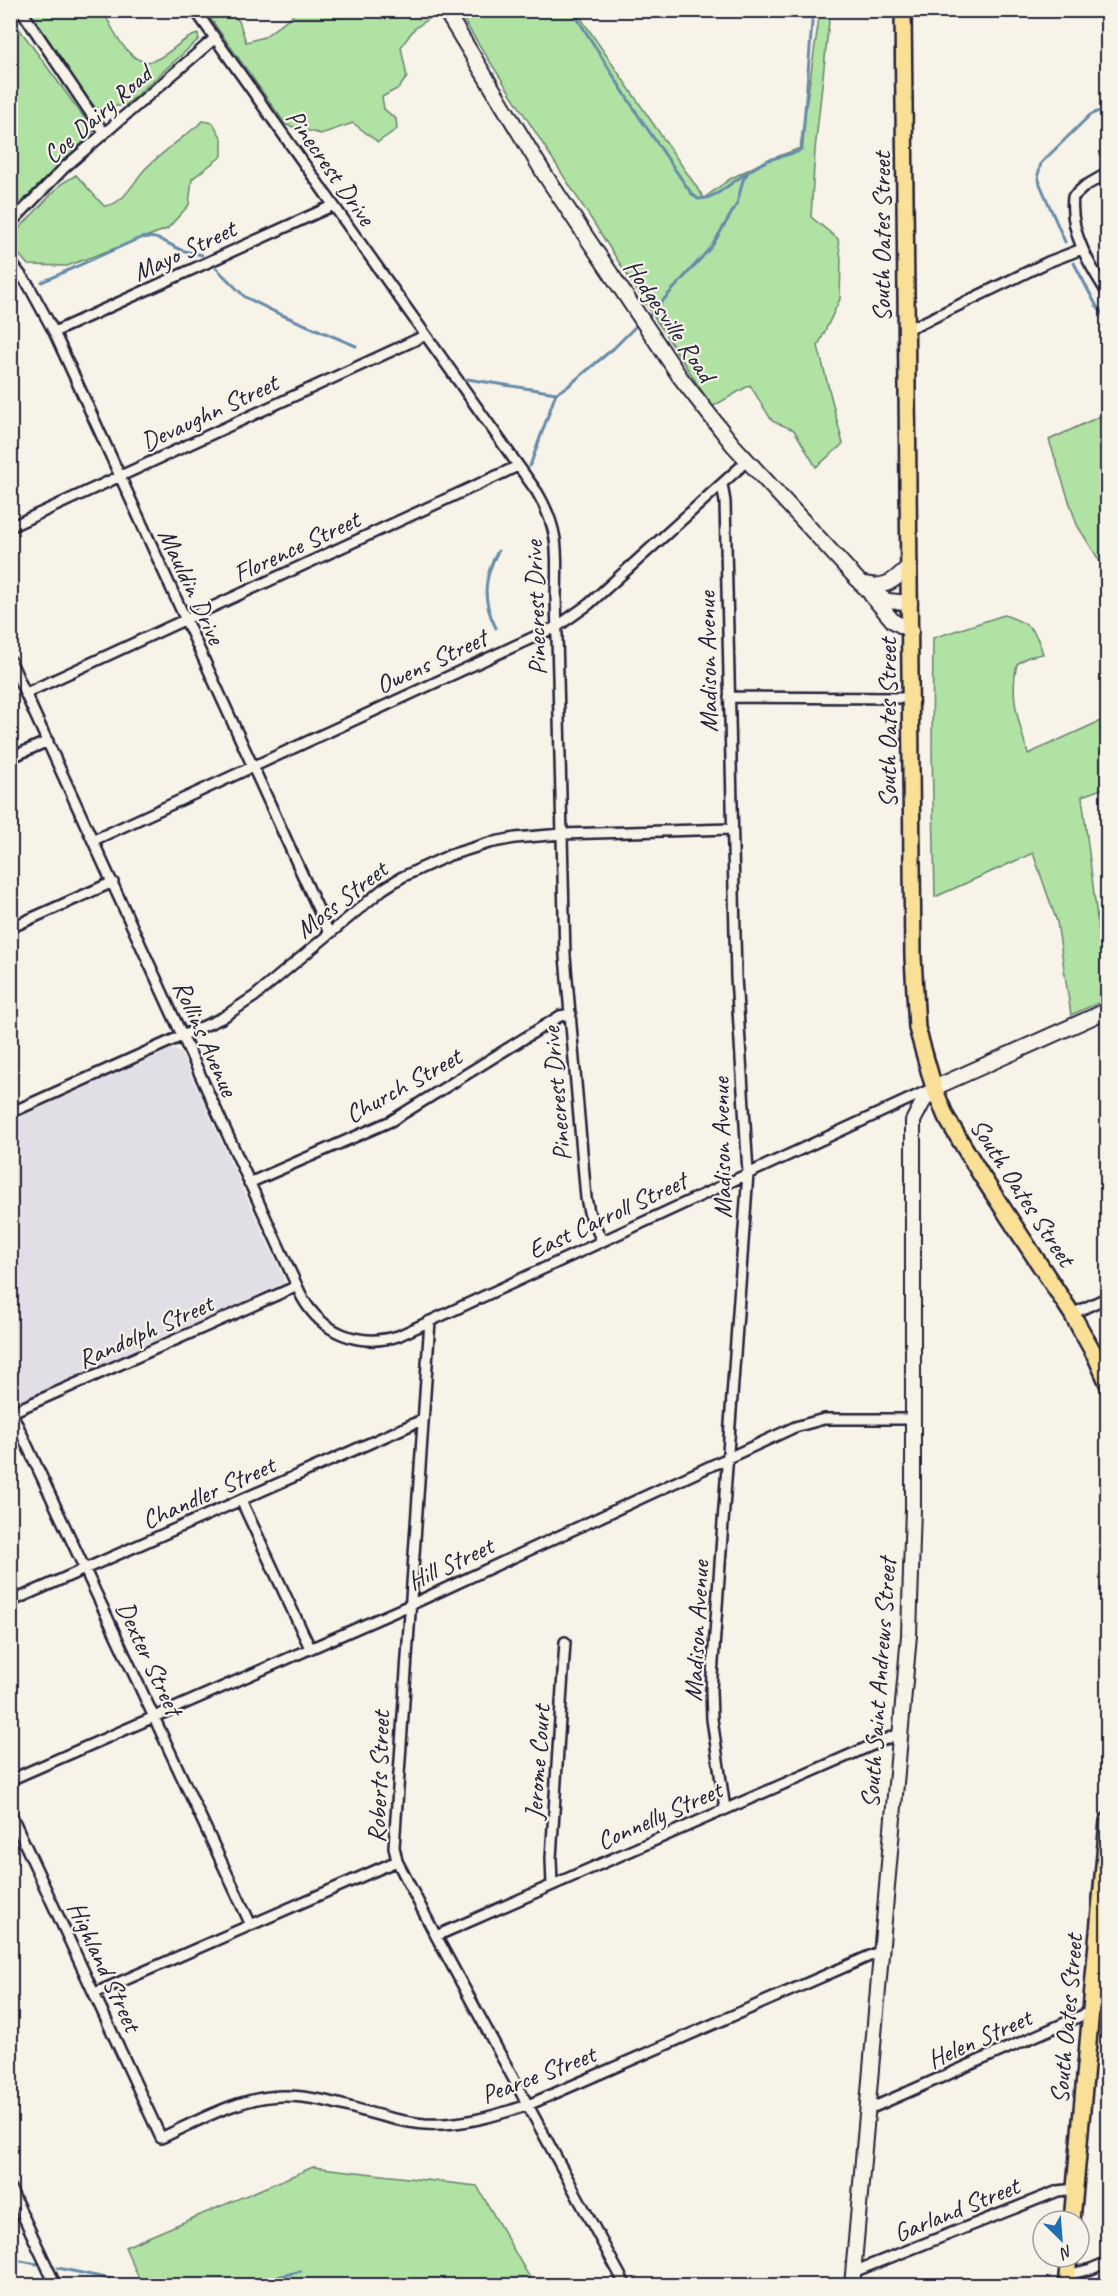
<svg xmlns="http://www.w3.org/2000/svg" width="1118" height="2296" font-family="Caveat,sans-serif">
	<rect width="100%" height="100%" fill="#f7f3e8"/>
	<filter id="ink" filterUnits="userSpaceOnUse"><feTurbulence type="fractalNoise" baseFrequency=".0167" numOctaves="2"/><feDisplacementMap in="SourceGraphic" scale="12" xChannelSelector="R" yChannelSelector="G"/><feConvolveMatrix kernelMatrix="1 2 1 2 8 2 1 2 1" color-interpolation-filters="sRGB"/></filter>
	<g filter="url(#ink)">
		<path fill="#e2dee5" d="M172,1049l9,4 103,226v4l-262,118h-5l-7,-7 1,-273z"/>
		<path fill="#afe2a3" stroke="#68826f" stroke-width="1.5" d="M432,10l2,5 -20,14 -13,18 6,30 -8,11 -17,9 2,12 12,10 1,10 -19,13 -25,-19 -32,11 -35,-9 -81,-114h23l11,10 7,21 18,-5 30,-23 1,-3z
			M30,11h73c9,16 27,60 52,49 16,-6 26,-22 43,-26l1,5 -73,66 -30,4 -54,-74z
			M489,11h87l128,187 26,-19 31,-16 39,-15 20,-137h12l-2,1 -15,138 -4,67 27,22 3,20 -1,40 -22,47 25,98 -27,23 -22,-37 -22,-9 -22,-36 -38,22 -250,-389 22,-3z
			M10,16l84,115 -83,81h-1z
			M203,121l10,2 9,16v17l-30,23 -3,26 -22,24 -100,37 -39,-1 -16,-19 1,-11 48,-51 15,-9 28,31c20,-1 29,-24 41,-37 17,-17 39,-32 58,-48z
			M1107,413v160l-30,-48 -28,-85z
			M1004,615c25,8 32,14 39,39l-15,3 -11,7c-8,31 2,59 11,90l79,-36v69l-25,9 25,203 -36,16 -14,-93 -24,-69 -98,44 -3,-148 1,-111z
			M313,2167l164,19 57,99 36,-4 2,4h-430l-17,-38z"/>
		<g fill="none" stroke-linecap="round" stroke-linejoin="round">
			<path stroke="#658ba9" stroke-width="3" d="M572,10l66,105 53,78 7,6 9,-1 11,-5 28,-20
				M1065,242l-25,-58 -2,-9 3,-12 49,-48 18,-8
				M1074,263l22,42 12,16
				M216,268l29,29 30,15 81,34
				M42,282l98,-44c16,-3 23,3 37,10 8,4 17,5 25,7
				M649,316l63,-70 25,-42 6,-24 6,-9 19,-11 29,-8 5,-4 11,-138
				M467,379l89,14 11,-6 47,-39 22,-22
				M530,466l26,-73
				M496,628c-14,-27 -13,-50 2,-77
				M10,2259l27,5
				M58,2268l86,18
				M244,2286l57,-15"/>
			<defs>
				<path id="street" d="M21,10l83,123
					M195,10l342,482c23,39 20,61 19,105l9,359 21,242 3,14 13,29
					M1108,173l-23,13 -12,11c-4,35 17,69 35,97
					M10,224l55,-57 149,-128
					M10,261l19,25 25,46 275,601
					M905,329l15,-5 128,-62 34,-13
					M54,332l278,-126
					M722,484l3,18 11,475 12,196 -37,517 1,29 13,90
					M10,527l414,-191
					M10,660l292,637c20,36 57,51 96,39l533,-247
					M26,693l492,-227
					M729,697l182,1
					M10,758l38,-17
					M94,840l464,-214 31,-22 158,-143
					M10,928l103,-46
					M10,1113l212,-95 33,-22 128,-107 19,-12 48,-22 39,-12 26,-5 47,-4 169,-5
					M249,1183l142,-62 169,-105 11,-2
					M1072,1314l36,-17
					M430,1321l-36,526 3,14 39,75 190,350
					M10,1409l241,516
					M10,1413l287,-127
					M241,1500l69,148
					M10,1602l412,-182
					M10,1780l400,-175 385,-178 29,-8h89
					M10,1812l151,326c39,-18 78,-41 121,-42 49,-1 94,24 143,28 36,2 69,-8 103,-19l353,-154
					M552,1885l-1,-27 14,-216
					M436,1936l464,-203
					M95,1993l302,-132
					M867,2110l241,-106
					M10,2188l46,98
					M853,2272l205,-81 17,-2
					M1067,2275l24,-6 17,-7"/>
				<path id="secondary" d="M445,10l100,165 135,202 53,68 135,146 20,10 22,2
					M860,583c25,7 33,-1 50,-18
					M871,595l22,26 18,10
					M852,2286l57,-651 4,-127v-387l10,-19 11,-14 174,-78"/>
				<path id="primary" d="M903,10l10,947 4,71 17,60 12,29 35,58 91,139 24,43 12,27
					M1072,2221l36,-400
					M1066,2286l3,-29"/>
			</defs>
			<use href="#street" stroke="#22223b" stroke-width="14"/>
			<use href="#secondary" stroke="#22223b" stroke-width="18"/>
			<use href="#primary" stroke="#22223b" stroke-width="20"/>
			<use href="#street" stroke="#f7f3e8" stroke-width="9"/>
			<use href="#secondary" stroke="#f7f3e8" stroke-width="14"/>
			<use href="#primary" stroke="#fadf96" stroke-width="15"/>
		</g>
	</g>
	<g text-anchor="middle" stroke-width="4.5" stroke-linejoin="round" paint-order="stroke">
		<g font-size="26" fill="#22223b" stroke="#f7f3e8">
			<text transform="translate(97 114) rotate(-41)" y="9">Coe Dairy Road</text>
			<text transform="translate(331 167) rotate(55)" y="9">Pinecrest Drive</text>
			<text transform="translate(881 237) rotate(-90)" y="9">South Oates Street</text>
			<text transform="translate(184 250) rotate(-25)" y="9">Mayo Street</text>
			<text transform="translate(670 320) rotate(56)" y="9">Hodgesville Road</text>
			<text transform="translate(209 412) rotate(-25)" y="9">Devaughn Street</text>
			<text transform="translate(296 546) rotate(-25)" y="9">Florence Street</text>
			<text transform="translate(192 586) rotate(65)" y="9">Mauldin Drive</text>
			<text transform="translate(535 608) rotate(-92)" y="9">Pinecrest Drive</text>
			<text transform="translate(431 661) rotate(-25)" y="9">Owens Street</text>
			<text transform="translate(707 662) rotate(-91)" y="9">Madison Avenue</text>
			<text transform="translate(887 723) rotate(-90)" y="9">South Oates Street</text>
			<text transform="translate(341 899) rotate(-38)" y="9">Moss Street</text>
			<text transform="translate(206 1038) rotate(66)" y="9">Rollins Avenue</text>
			<text transform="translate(403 1085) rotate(-29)" y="9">Church Street</text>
			<text transform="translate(556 1094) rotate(-95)" y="9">Pinecrest Drive</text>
			<text transform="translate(721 1148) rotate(-91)" y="9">Madison Avenue</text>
			<text transform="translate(1023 1192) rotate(57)" y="9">South Oates Street</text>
			<text transform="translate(607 1215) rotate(-25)" y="9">East Carroll Street</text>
			<text transform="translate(145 1331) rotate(-24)" y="9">Randolph Street</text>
			<text transform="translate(208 1492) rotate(-24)" y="9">Chandler Street</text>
			<text transform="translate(450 1563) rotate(-25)" y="9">Hill Street</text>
			<text transform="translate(696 1631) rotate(-87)" y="9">Madison Avenue</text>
			<text transform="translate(150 1658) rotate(65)" y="9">Dexter Street</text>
			<text transform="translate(878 1683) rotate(-86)" y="9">South Saint Andrews Street</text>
			<text transform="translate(537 1762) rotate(-86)" y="9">Jerome Court</text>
			<text transform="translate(378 1777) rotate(-88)" y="9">Roberts Street</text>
			<text transform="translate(659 1815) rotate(-24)" y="9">Connelly Street</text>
			<text transform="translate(105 1966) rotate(65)" y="9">Highland Street</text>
			<text transform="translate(1066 2019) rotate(-85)" y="9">South Oates Street</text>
			<text transform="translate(979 2038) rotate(-24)" y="9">Helen Street</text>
			<text transform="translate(538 2074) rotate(-21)" y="9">Pearce Street</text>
			<text transform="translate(956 2209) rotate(-22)" y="9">Garland Street</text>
		</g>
	</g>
	<rect width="1118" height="2296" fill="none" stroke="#f7f3e8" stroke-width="36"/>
	<rect x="18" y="18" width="1082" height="2260" fill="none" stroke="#22223b" stroke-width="2" filter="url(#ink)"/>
	<g transform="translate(1061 2239) rotate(155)"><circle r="28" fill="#f7f3e8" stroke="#a29fa3" stroke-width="1.5"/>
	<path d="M0-4.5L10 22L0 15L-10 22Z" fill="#1f6fb2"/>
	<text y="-9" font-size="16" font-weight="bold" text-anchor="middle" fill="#22223b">N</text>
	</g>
</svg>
